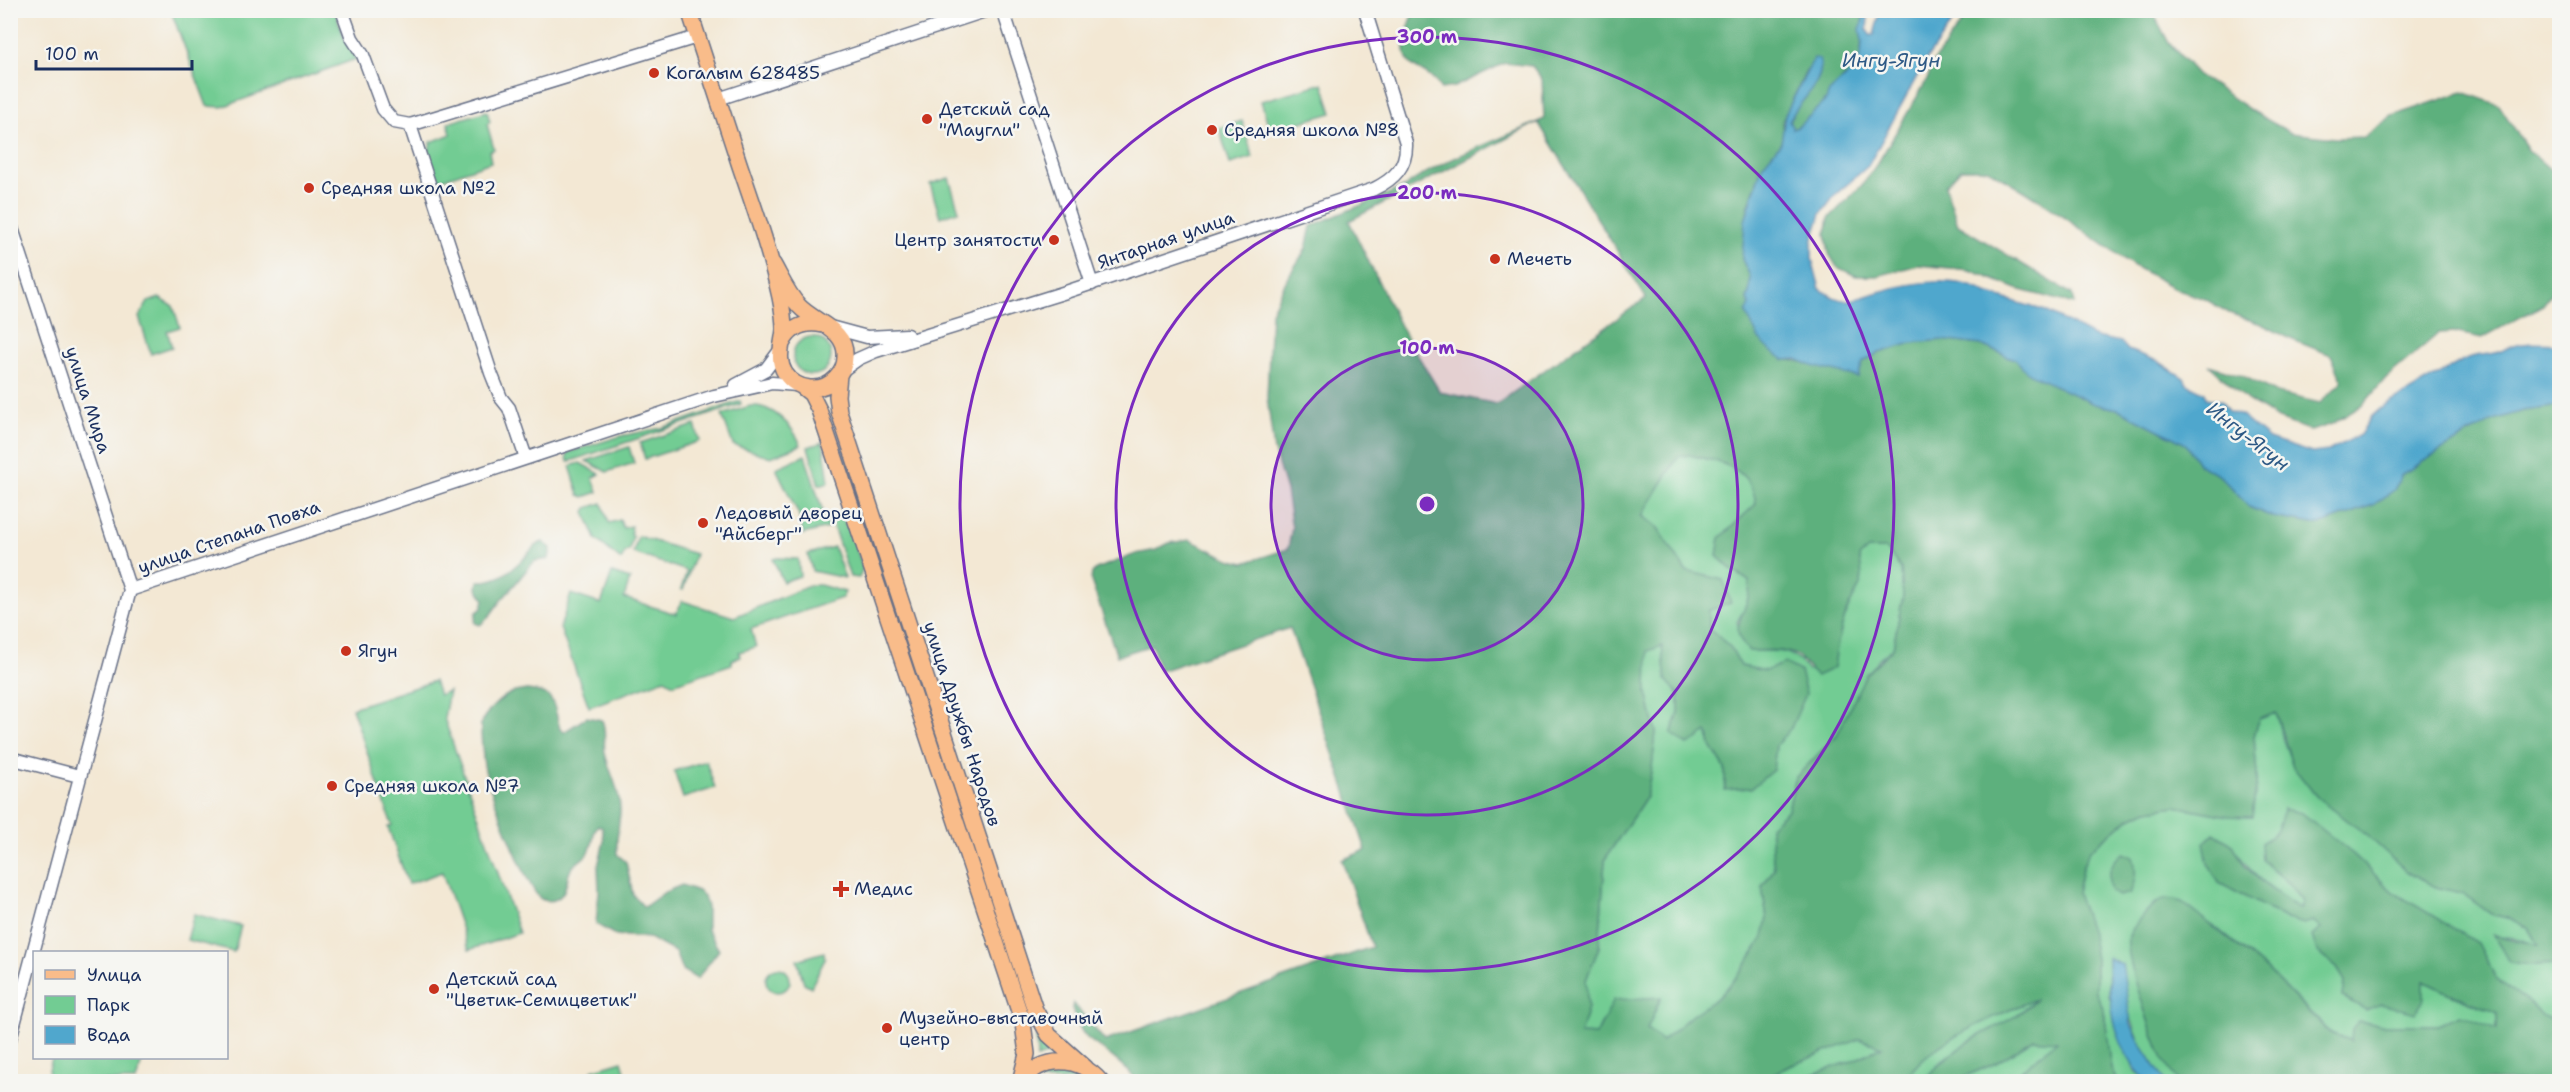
<svg xmlns="http://www.w3.org/2000/svg" width="2570" height="1092" font-family="'Shantell Sans',sans-serif">
	<rect width="100%" height="100%" fill="#f6f6f2"/>
	<filter id="ink" filterUnits="userSpaceOnUse"><feTurbulence type="fractalNoise" baseFrequency=".0167" numOctaves="2"/><feDisplacementMap in="SourceGraphic" scale="12" xChannelSelector="R" yChannelSelector="G"/><feConvolveMatrix kernelMatrix="1 2 1 2 8 2 1 2 1" color-interpolation-filters="sRGB"/></filter>
	<filter id="wash" filterUnits="userSpaceOnUse"><feTurbulence type="fractalNoise" baseFrequency=".008" numOctaves="4" result="noise"/><feDisplacementMap in="SourceGraphic" scale="24" xChannelSelector="R" yChannelSelector="G"/><feGaussianBlur stdDeviation="1.35" result="paint"/><feColorMatrix in="noise" values="0 0 0 0 0 0 0 0 0 0 0 0 0 0 0 0 0 1.4 0 .05"/><feComposite in="paint" operator="in"/></filter>
	<g filter="url(#wash)">
		<rect width="100%" height="100%" fill="#f3e8d4"/>
		<path fill="#72cc93" stroke="#467e78" stroke-width="1.5" d="M171,11h164l10,29 7,7 4,12 -134,48 -15,-1z
			M1323,83l9,30 -62,18 -9,-30z
			M487,111l3,11 -3,2 7,25 -5,2 2,11 -57,20 -8,-22 5,-18 20,-8 -3,-11z
			M1242,121l11,36 -23,7 -11,-36z
			M949,178l10,33 -19,6 -10,-33z
			M159,298l14,8 7,21 -13,4 5,16 -21,7 -12,-37 9,-15z
			M793 356a19 19 0 1 1 38 0a19 19 0 1 1-38 0Z
			M740,401l1,3 -173,58 -1,-6 2,-4 52,-16 41,-8z
			M750,406c22,-2 43,20 51,39l-30,12 -38,-12 -11,-30z
			M695,425l5,16 -55,18 -5,-16z
			M823,442l6,40 -10,3 -11,-38z
			M629,447l5,16 -27,9 -21,-11z
			M805,455l23,73 -25,6 -4,-19 -23,-47z
			M1689,455c30,6 63,12 67,49l-36,34 -3,18 15,14 17,11c3,15 -4,27 -12,41l12,29c28,1 42,-5 59,20l25,-3c3,-19 7,-37 13,-55 9,-26 21,-22 13,-56l8,-8h20l14,20 2,27 -10,52 -15,12 -41,75 -41,42 -8,33 -18,16 4,43 -12,18 5,31 -4,20 -21,33 -22,25 -28,19 -30,26 -15,-12 14,-31 -58,22 -7,15 -16,-1 8,-26 -2,-28 13,-33 6,-88 41,-62 6,-30 4,-35 -9,-39v-42l15,-5 4,34 13,14v19l28,18 5,17 13,20v21l48,-19 3,-25 15,-17 -26,-57 -24,-5 -10,-18 -22,-20v-18l-23,-39 -28,-43 -16,-13 36,-59z
			M580,463l20,11 -7,4 5,14 -14,5 -5,-2 -9,-29z
			M602,503l7,20 11,-3 3,8 8,-2v9l2,1 -4,15h-3l-5,9 -25,-21 -11,-27 2,-4z
			M839,513l12,19 12,36 -4,10 -9,-1 -20,-60z
			M638,536l57,18 -12,36 -2,-1 6,-18 -54,-18z
			M834,547l11,31 -33,-7 -4,-17z
			M777,558l21,1 2,17 -17,6 -10,-23z
			M612,573l18,6 -6,19 52,16 6,-13 52,16 77,-32h9l25,7 -3,6 -91,31 5,18 -17,5 1,5 -9,3 1,4 -59,20 -8,-5 -76,28 -29,-79 11,-34 30,10z
			M434,681l5,14 10,-4 -5,27 75,215 -50,17 -27,-78 -34,12 -20,-57 4,-2 -40,-117z
			M2276,713l7,27 10,26 24,31 119,90 26,6 29,21 20,5 17,9 10,17 -23,-7 -21,-3 36,30 29,-1v60l-16,-8 -17,-16 -29,-20 -20,-37 -84,-51 -39,-37 -71,-46 -3,19 -7,9 -1,33 18,15 13,16 -4,8c-28,-20 -48,-32 -66,-64l-14,38 68,36 26,2 9,8 -9,7 4,15 20,17 9,13 -3,16 23,13 57,-30c23,14 49,22 74,33v17l-37,-15 -22,10h-57l-23,-4 -7,20 -20,-8 -67,-66 -50,-41 -58,-24 -11,11 -17,25c10,50 20,101 50,143h-13l-24,-36 -33,-87 1,38 25,74 13,11h-29l-6,-12 -8,-58 -8,-19v-33l-19,-66 5,-25 7,-17 39,-32 20,-9 27,-4 54,10 23,1 5,-40 -3,-41 5,-17z
			M706,761l9,27 -32,10 -9,-27z
			M194,914l47,12 -7,26 -47,-12z
			M824,952l1,7 -14,28 -7,-4 -7,-23z
			M766 980a12 12 0 1 1 24 0a12 12 0 1 1-24 0Z
			M2038,998l-28,22 -33,17 -35,23 -19,21 38,-3 35,-15 38,-24 24,2 -41,33 -21,7 -94,1c7,-8 14,-17 22,-24 24,-23 83,-47 114,-60z
			M1036,1036l16,14 1,3 -16,5z
			M1859,1039l23,8 -30,14 -58,20 -36,1 31,-16z
			M52,1058h91l-7,23h-90z
			M622,1061l6,20h-32l-4,-11z
			M1060,1071l17,3 11,7h-54l10,-6z"/>
		<path fill="#5db07d" stroke="#3c706e" stroke-width="1.5" fill-rule="evenodd" d="M1414,11h454l-6,10 -1,34 -7,14 -11,9 -17,22 -28,27 -5,2 -4,-8c9,-19 30,-34 32,-56l-15,6 -24,51 1,13 -2,8 -19,23 -14,42 -6,51 8,17v13l-3,11 38,60c17,-1 54,12 73,17l5,-15 13,-8 35,-11 31,-3 39,5 34,14 14,14 65,31 24,5 68,35 12,20 22,12 29,31 24,10 46,8 54,-20 21,-15 8,-16 89,-53 31,-10 37,-5v558l-29,1 -21,-3 -15,-27 44,10 -10,-17 -17,-9 -20,-5 -29,-21 -26,-6 -26,-13 -41,-37 -52,-40 -24,-30 -17,-54 -17,6 -5,17 3,40 -5,41 -23,-1 -54,-10 -27,4 -20,9 -39,32 -7,17 -5,25 15,43 4,23v33l8,19 8,58 6,12h-122l21,-7 40,-33 -23,-2 -38,24 -35,15 -38,3c16,-18 33,-32 54,-44 20,-12 43,-20 59,-38 -32,13 -87,36 -112,59 -8,7 -15,16 -22,24l-108,-1 58,-20 30,-14 -22,-8 -71,27 -31,15h-623c-2,-11 -38,-35 -48,-43 -8,-8 -12,-20 -15,-30l1,-5 32,38 267,-94 -30,-87 24,-10 -76,-222 -130,43 -8,-26 -35,11 -26,-75 1,-8 4,-4 40,-15 20,-4 13,-7 21,-3 39,19 15,4 44,-14 4,-21 -6,-37 -12,-40 -7,-54 4,-85 17,-35 18,-28 5,-23 93,-39c42,-30 93,-46 140,-68l-2,-40 -10,-13 -27,-3 -51,24 -13,2c-7,-11 -14,-15 -25,-21 -21,-12 -7,-40 -2,-57zM1538,122l108,176 -149,106 -57,-12 -39,-64 -52,-107zM1689,455c30,6 63,12 67,49l-36,34 -3,18 15,14 17,11c5,29 -27,44 0,70 15,0 34,-3 48,5 8,5 12,15 20,20l17,-8c2,-19 6,-37 12,-55 9,-26 21,-22 13,-56l9,-8h19l14,20 2,27 -10,52 -27,26 -29,61 -41,42 -8,33 -18,16 4,43 -12,18 5,31 -4,20 -21,33 -22,25 -28,19 -30,26 -15,-12 14,-32 -47,3 -18,35 -16,-1 8,-26 -2,-28 13,-33 6,-88 41,-62 6,-30 4,-35 -9,-39 1,-42 14,-5 4,34 13,14v19l-8,21 17,11 19,-13 5,16 13,20v22l26,-2 22,-18 3,-25 15,-17 15,-34 -6,-23 -15,-8 -20,8 -24,-5 -10,-18 -22,-20v-18l22,-7 -8,-23 -37,-9 -28,-43 -16,-12 36,-59z
			M1970,11h182l17,32 28,31 58,39 36,20 44,5 29,-1 28,-21 71,-24 36,13 30,46 30,26v106l-16,22 -61,33 -29,-6 -14,1 -53,45 -23,27 -31,19 -21,7 -35,-13 -29,-18 -38,-35 32,10 36,18 43,10 22,-22 -11,-26 -38,-15 -32,-16 -32,-11 -24,-14 -27,-9 -44,-24 -96,-67 -50,-30h-27l-16,17 13,39 114,69 2,10 -57,-15 -47,-19 -52,-5 -41,11h-21l-19,-9 -8,-13 -3,-20 3,-16 33,-33 17,-24 48,-81 6,-18z
			M543,542l8,6 -2,11 -14,2c-11,11 -20,24 -31,36 -9,9 -12,20 -24,28l-5,-2 1,-10 6,-5 2,-9 -7,-10 1,-8c18,1 30,-8 43,-20 9,-7 10,-15 22,-19z
			M527,690c30,2 26,14 33,39l4,3 23,-15 15,3c5,12 1,21 3,33 4,19 16,38 15,59 -1,14 -4,27 -3,42l9,8 7,33 11,12 21,-15 17,-7 16,6 6,5 3,11v23l12,20 -22,29 -15,-9 -7,-18 -26,-14 -34,-3 -19,-11 3,-33 -1,-25 6,-25 -2,-14 -4,-2c-6,7 -4,17 -8,25 -4,9 -14,11 -19,19 -6,11 -3,26 -17,31 -3,1 -9,1 -13,-1 -14,-10 -54,-114 -57,-134 -1,-5 -4,-39 -3,-41 3,-11 19,-25 28,-30 5,-3 13,-3 18,-4z
			M2283,809l19,4 52,42 39,37 85,51 19,37 29,20 17,16 16,8v57h-381c-4,-6 -10,-12 -13,-18 -10,-20 -40,-104 -37,-124 2,-9 15,-24 21,-30 11,-10 19,-12 33,-7l82,65 66,66 21,8 1,-12 6,-8 23,4h57l22,-10 37,14v-16c-24,-11 -50,-19 -73,-32v18l-8,14 -35,-9 -15,6 -23,-13 2,-16 -8,-13 -20,-17 -5,-15 9,-8 -8,-7 -9,3 -17,-5 -68,-36 -11,-19 -4,-21 10,-10 19,12 12,21 19,18 36,25 3,-8 -13,-16 -28,-25 -1,-17c16,-9 19,-16 22,-34z
			M2123,853l10,4c4,13 3,23 -3,36l-11,3 -8,-4c-5,-16 -2,-29 12,-39z"/>
		<path fill="#50a7cd" stroke="#366b96" stroke-width="1.5" d="M1880,11h80l-34,49 -58,106 -33,29 -14,19 -9,28v17l8,30c8,5 16,11 25,11 12,1 25,-6 37,-9 31,-9 75,-16 104,2l60,18 49,26 26,5 7,8 30,11 26,17 3,6 18,9 1,5 15,3 7,10 13,5 28,23 43,14 16,-2 32,-16 11,-18 10,-9 82,-48c15,-7 19,-4 32,-7 7,-1 12,-6 18,-7 16,-5 31,-2 46,-2v62l-37,5 -31,10 -89,53 -8,16 -21,15 -54,20 -46,-8 -24,-10 -29,-31 -22,-12 -12,-20 -68,-35 -24,-5 -66,-31 -13,-14 -34,-14 -39,-5 -31,3 -35,11 -13,8 -5,15 -46,-11 -15,-7 -12,1 -13,-8 -13,-13 -13,-26 4,-8 -3,-5 3,-11v-13l-8,-17 3,-38 17,-55 19,-23 4,-28 29,-57 5,1c9,22 -22,43 -30,62l4,8 5,-2 28,-27 3,-8 25,-23 7,-14 1,-14 -2,-12 4,-13 4,1 -1,13 3,5h4z
			M2108,958l14,6 9,60 10,21 24,36h-18c-34,-31 -38,-79 -39,-123z"/>
	</g>
	<g filter="url(#ink)">
		<g fill="none" stroke-linecap="round" stroke-linejoin="round">
			<defs>
				<path id="minor" d="M342,10l10,28 11,17 20,54 11,13 16,3 287,-88
					M1003,10l89,274
					M718,99l270,-89
					M410,125l81,248 10,25 8,10 17,50
					M10,222l120,368 -120,449
					M830,327l37,10 40,-2
					M841,371l17,-12 18,-8 190,-59 308,-103c20,-10 33,-22 32,-46l-41,-133
					M736,385l30,-16 15,-20
					M130,590l584,-194 58,-13 25,2
					M10,758l69,18"/>
				<path id="major" d="M689,10c17,52 34,105 51,156 15,44 30,86 40,131 2,10 4,21 4,32 -1,15 -8,30 1,44 12,18 37,20 51,5 6,-6 9,-13 9,-21 2,-28 -30,-34 -46,-51 -11,-12 -18,-28 -26,-42
					M782,344c8,-17 23,-23 41,-19
					M839,375l-2,21 2,16 196,598 14,25 37,33
					M801,386l10,8 8,16 204,613 4,31 -7,28
					M1021,1082c21,-27 58,-27 80,0"/>
			</defs>
			<use href="#minor" stroke="#677087" stroke-width="15"/>
			<use href="#major" stroke="#677087" stroke-width="18"/>
			<use href="#minor" stroke="#fff" stroke-width="12"/>
			<use href="#major" stroke="#f9bc8a" stroke-width="15"/>
		</g>
	</g>
	<circle cx="1427" cy="504" r="156" fill="#7b2cbf" fill-opacity=".12"/>
	<g fill="none" stroke="#7b2cbf" stroke-width="3">
		<circle cx="1427" cy="504" r="156"/>
		<circle cx="1427" cy="504" r="311"/>
		<circle cx="1427" cy="504" r="467"/>
	</g>
	<g fill="#c8321e" stroke="#f6f6f2" stroke-width="2">
		<circle cx="654" cy="73" r="6"/>
		<circle cx="927" cy="119" r="6"/>
		<circle cx="1212" cy="130" r="6"/>
		<circle cx="309" cy="188" r="6"/>
		<circle cx="1054" cy="240" r="6"/>
		<circle cx="1495" cy="259" r="6"/>
		<circle cx="703" cy="523" r="6"/>
		<circle cx="346" cy="651" r="6"/>
		<circle cx="332" cy="786" r="6"/>
		<path d="M838 880h6v6h6v6h-6v6h-6v-6h-6v-6h6z"/>
		<circle cx="434" cy="989" r="6"/>
		<circle cx="887" cy="1028" r="6"/>
	</g>
	<g text-anchor="middle" stroke-width="5" stroke-linejoin="round" paint-order="stroke">
		<g font-size="18" fill="#1b2f5e" stroke="#f6f6f2" text-anchor="start">
			<text x="666" y="79">Когалым 628485</text>
			<text x="939" y="115">Детский сад<tspan x="939" dy="21">"Маугли"</tspan></text>
			<text x="1224" y="136">Средняя школа №8</text>
			<text x="321" y="194">Средняя школа №2</text>
			<text x="1042" y="246" text-anchor="end">Центр занятости</text>
			<text x="1507" y="265">Мечеть</text>
			<text x="715" y="519">Ледовый дворец<tspan x="715" dy="21">"Айсберг"</tspan></text>
			<text x="358" y="657">Ягун</text>
			<text x="344" y="792">Средняя школа №7</text>
			<text x="854" y="895">Медис</text>
			<text x="446" y="985">Детский сад<tspan x="446" dy="21">"Цветик-Семицветик"</tspan></text>
			<text x="899" y="1024">Музейно-выставочный<tspan x="899" dy="21">центр</tspan></text>
		</g>
		<g font-size="18" fill="#1b2f5e" stroke="#f6f6f2">
			<text transform="translate(1166 240) rotate(-19)" y="6">Янтарная улица</text>
			<text transform="translate(88 400) rotate(72)" y="6">улица Мира</text>
			<text transform="translate(229 537) rotate(-19)" y="6">улица Степана Повха</text>
			<text transform="translate(962 724) rotate(72)" y="6">улица Дружбы Народов</text>
		</g>
		<g font-size="20" font-style="italic" fill="#2e5985" stroke="#f6f6f2">
			<text x="1891" y="67">Ингу-Ягун</text>
			<text transform="translate(2248 436) rotate(38)" y="7">Ингу-Ягун</text>
		</g>
	</g>
	<circle cx="1427" cy="504" r="9" fill="#7b2cbf" stroke="#f6f6f2" stroke-width="3"/>
	<g font-size="18" text-anchor="middle" font-weight="bold" fill="#7b2cbf" stroke="#f6f6f2" stroke-width="5" stroke-linejoin="round" paint-order="stroke">
		<text x="1427" y="43">300 m</text>
		<text x="1427" y="199">200 m</text>
		<text x="1427" y="354">100 m</text>
	</g>
	<rect width="2570" height="1092" fill="none" stroke="#f6f6f2" stroke-width="36"/>
	<rect x="33" y="951" width="195" height="108" fill="#f6f6f2" stroke="#9ea6b7" stroke-width="1.5"/>
	<rect x="45" y="970" width="30" height="9" fill="#f9bc8a" stroke="#9ea6b7" stroke-width="1.5"/>
	<text x="87" y="981" font-size="18" fill="#1b2f5e">Улица</text>
	<rect x="45" y="996" width="30" height="18" fill="#72cc93" stroke="#9ea6b7" stroke-width="1.5"/>
	<text x="87" y="1011" font-size="18" fill="#1b2f5e">Парк</text>
	<rect x="45" y="1026" width="30" height="18" fill="#50a7cd" stroke="#9ea6b7" stroke-width="1.5"/>
	<text x="87" y="1041" font-size="18" fill="#1b2f5e">Вода</text>
	<path d="M36 60v9h156v-9" fill="none" stroke="#1b2f5e" stroke-width="3"/>
	<text x="45" y="60" font-size="18" fill="#1b2f5e" stroke="#f6f6f2" stroke-width="4.5" paint-order="stroke">100 m</text>
</svg>
